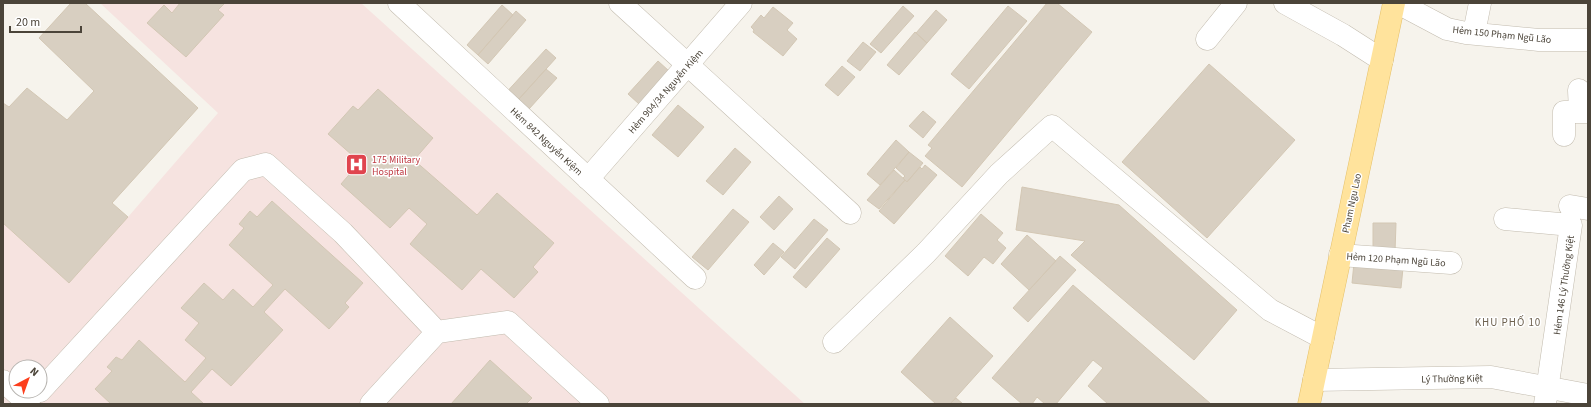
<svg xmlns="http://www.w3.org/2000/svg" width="1591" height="407" font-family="'Source Sans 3',sans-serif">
	<rect width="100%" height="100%" fill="#f6f3ec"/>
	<path fill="#f6e3e0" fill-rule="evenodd" d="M100,3h261l444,401h-802v-181l66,60 59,-66 90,-104zM16,367h24v24h-24z"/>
	<path fill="#d8cfc1" stroke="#d3c7b4" d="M71,3h14l113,105 -86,95 16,14 -59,66 -66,-60v-120l6,4 18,-19 40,32 27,-29 -55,-53z
		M180,3h45l-7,7 6,5 -38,42 -39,-34 17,-18 8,8z
		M1047,3h10l35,29 -130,155 -37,-31 7,-8 -4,-3z
		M502,5l11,10 -35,40 -11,-10z
		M903,6l11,10 -33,37 -11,-9z
		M1008,6l19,15 -58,68 -18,-15z
		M773,7l20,16 -6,7 10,9 -14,17 -30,-24 1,-2 -3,-3 10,-12 3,3z
		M936,10l11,10 -20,23 -11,-10z
		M516,11l10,9 -38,44 -10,-9z
		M915,32l12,11 -28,32 -12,-10z
		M863,42l13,10 -16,19 -13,-10z
		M546,49l10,9 -37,41 -16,-3z
		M658,61l11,10 -30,33 -11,-10z
		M1209,64l86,76 -88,98 -85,-76z
		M842,66l13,11 -17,19 -13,-11z
		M546,69l11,9 -28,31 -10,-10z
		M378,89l55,49 -19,22 63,55 20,-22 57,50 -21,24 5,5 -24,26 -33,-29 -19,21 -52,-46 17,-20 -18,-16 -19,20 -49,-44 19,-22 -32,-28 25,-28 5,4z
		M678,105l26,22 -26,30 -26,-22z
		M923,111l13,11 -13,16 -14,-12z
		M896,140l13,12 -29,33 -13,-11z
		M735,148l16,14 -28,33 -17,-14z
		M909,152l14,11 -16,19 -4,-4 2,-2 -9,-8z
		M925,165l12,10 -43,49 -15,-13 26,-31 2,2 13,-15 2,2z
		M894,170l11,10 -26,29 -12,-9z
		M1022,187l97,18 118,105 -43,50 -123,-105 14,-14 -69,-11z
		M779,196l14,13 -19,21 -14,-13z
		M272,201l91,82 -18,20 4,4 -20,22 -44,-40 -21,23 19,18 -52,56 -19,-17 -21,23 13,12h-93l-16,-15 17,-18 -5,-4 9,-10 6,3 17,-20 46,42 21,-24 -21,-18 14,-17 -18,-15 23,-25 19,17 10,-11 20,18 20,-22 -44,-40 15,-17 -5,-4 11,-13 7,6z
		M733,209l16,13 -41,48 -16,-13z
		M981,214l22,19 -6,7 9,8 -13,16 -9,-7 -16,19 -23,-20z
		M814,219l14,11 -33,39 -14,-12z
		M1373,223h23l-1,29h-22z
		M1027,235l29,26 -27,29 -28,-26z
		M827,238l13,11 -34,39 -13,-11z
		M773,243l11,9 -20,23 -10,-10z
		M1060,256l16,14 -48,52 -15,-14z
		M1354,263l49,5 -2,20 -49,-5z
		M1073,285l138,119h-103l-20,-18 15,-18 -10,-8 -37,44h-11l-8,-7 -5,7h-10l-30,-26z
		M950,317l43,39 -43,48h-14l-35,-32z
		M490,360l42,38 -6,6h-75z
		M956,398l7,6h-13z"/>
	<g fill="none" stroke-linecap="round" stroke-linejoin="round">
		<defs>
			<path id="minor" d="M399,3l296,275
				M620,3l230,210
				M1285,3l58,32 39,25
				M1398,3l49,26 19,4 73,7h49
				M1474,33l6,-30
				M1207,39l29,-36
				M1579,90l1,22
				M1564,135v-23h24
				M588,179l153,-176
				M1570,206l18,3
				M1505,219l66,6 -26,179
				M1340,255l111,8
				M834,342l92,-89 73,-79 53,-48 218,184 53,28
				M1314,380l177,-3 97,18
				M3,381l26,23
				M40,391l203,-221 23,-6 77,69 94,99
				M371,404l66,-72 71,-10 90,82"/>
			<path id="major" d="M1309,404l85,-401"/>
		</defs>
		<use href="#minor" stroke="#c2bbae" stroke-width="23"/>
		<use href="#major" stroke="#e6c16a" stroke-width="23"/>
		<use href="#minor" stroke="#fff" stroke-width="22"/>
		<use href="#major" stroke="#ffe39c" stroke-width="22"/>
	</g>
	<defs>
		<symbol id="hospital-square" viewBox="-11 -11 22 22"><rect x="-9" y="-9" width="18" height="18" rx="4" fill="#e0444e" stroke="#fff"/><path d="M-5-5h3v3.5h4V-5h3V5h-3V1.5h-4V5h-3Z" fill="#fff"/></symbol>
	</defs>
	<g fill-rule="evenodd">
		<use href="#hospital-square" x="344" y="152" width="25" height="25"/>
	</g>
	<g text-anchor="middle" stroke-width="3" stroke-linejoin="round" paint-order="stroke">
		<g font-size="10" fill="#4b4439" stroke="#fff">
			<text transform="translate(1502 34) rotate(6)" y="4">Hẻm 150 Phạm Ngũ Lão</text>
			<text transform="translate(665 91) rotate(-49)" y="4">Hẻm 904/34 Nguyễn Kiệm</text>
			<text transform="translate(547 141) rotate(43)" y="4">Hẻm 842 Nguyễn Kiệm</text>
			<text transform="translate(1351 203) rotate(-78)" y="4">Pham Ngu Lao</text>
			<text transform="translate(1396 259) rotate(4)" y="4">Hẻm 120 Phạm Ngũ Lão</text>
			<text transform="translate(1563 285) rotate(-82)" y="4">Hẻm 146 Lý Thường Kiệt</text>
			<text transform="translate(1452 378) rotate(-1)" y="4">Lý Thường Kiệt</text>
		</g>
		<g font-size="10" fill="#be3a42" stroke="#fff" text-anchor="start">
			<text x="372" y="163">175 Military<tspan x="372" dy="12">Hospital</tspan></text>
		</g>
		<g font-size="11" letter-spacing="1" fill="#6e6250" stroke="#fff">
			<text x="1508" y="326">KHU PHỐ 10</text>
		</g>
	</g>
	<rect width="1591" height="407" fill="none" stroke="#4b4439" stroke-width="8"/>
	<g transform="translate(28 379) rotate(41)"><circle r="19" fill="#ffffff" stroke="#b7b4b0"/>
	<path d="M0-3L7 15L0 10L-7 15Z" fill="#fc3f1d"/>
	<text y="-6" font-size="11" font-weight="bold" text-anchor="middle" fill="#4b4439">N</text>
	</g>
	<path d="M10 26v6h71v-6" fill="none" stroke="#4b4439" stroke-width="2"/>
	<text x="16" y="26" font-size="12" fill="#4b4439" stroke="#ffffff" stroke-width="3" paint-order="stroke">20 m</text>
</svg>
